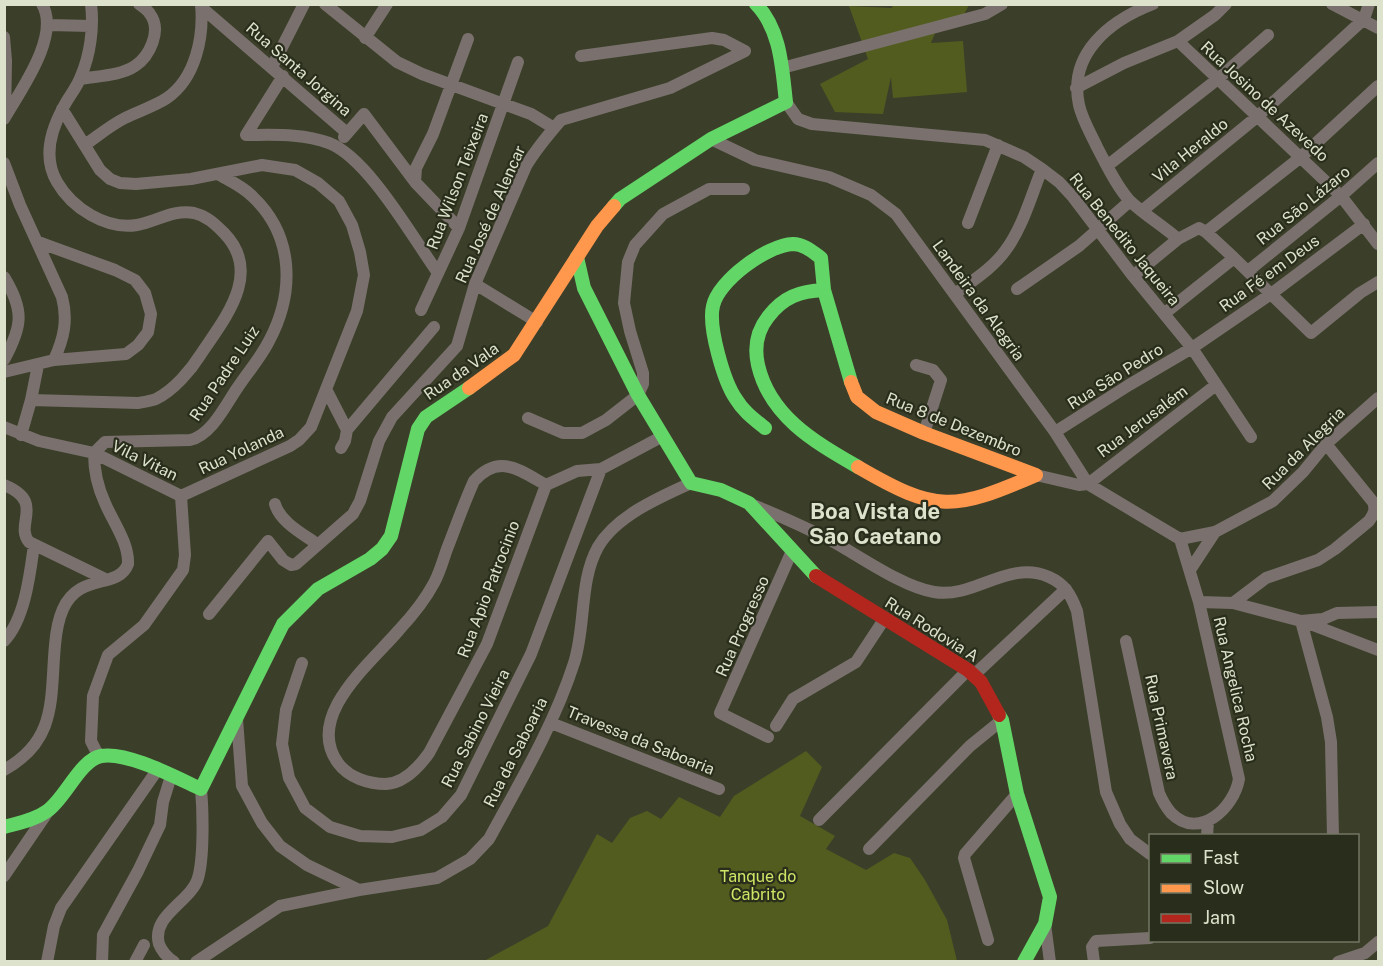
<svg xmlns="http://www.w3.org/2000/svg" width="1383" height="966" font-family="'Public Sans',sans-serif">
	<rect width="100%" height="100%" fill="#3b3f29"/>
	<path fill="#525c1f" d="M893,4l76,1 -10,19 -22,4 -6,15 32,-2 4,51 -74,6 -2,-21 -8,37 -48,-2 -15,-28 48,-25 -19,-53 43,2z
		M806,751l16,16 -22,49 35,20 -9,13 40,21 28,-17 16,5 15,22 22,40 10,41h-473l64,-35 49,-92 15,9 18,-25 17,-7 14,8 18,-22 41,20 14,-21z"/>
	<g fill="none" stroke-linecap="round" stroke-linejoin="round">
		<path stroke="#7a716e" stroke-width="12" d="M325,4l72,58 25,12 109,40 23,14
			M1153,4c-44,17 -85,50 -74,101 3,14 12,29 18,42 9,17 21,42 34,55 14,13 32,24 47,37
			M1332,4l46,24
			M201,7l146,126
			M49,25l42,1
			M4,37l2,24 -1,56
			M365,38l22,-34
			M1178,41l37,-26 11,-11
			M581,56l131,-18 12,2 21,11
			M272,67l32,-63
			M782,68l203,-54 17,-10
			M81,79c16,-3 39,-3 54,-13 15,-10 27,-36 15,-52 -2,-4 -7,-7 -11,-10
			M1076,88l48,-25 54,-22 163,155 37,48
			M786,102l12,17 14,5 173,16 39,17 18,12 17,13 14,15 60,79 59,72 59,89
			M62,109l38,61 10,9 10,4 16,1 55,-5 71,-14 33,5 23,13 21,18 13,24 8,27 4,23 -7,36 -46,116 -12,13 -9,6 -109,50
			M4,119c16,-28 57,-83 38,-115
			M246,135c28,0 56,-2 83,8 39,15 84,95 109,130
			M246,135l37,-59
			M344,137l20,-23 51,68
			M711,139l44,21 74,17 42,18 25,19 159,218 33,52 92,55
			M86,144c13,-9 25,-19 39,-26 14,-7 30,-12 42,-20 29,-20 37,-62 34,-94
			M4,163l16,42 42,92c6,23 2,41 -8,63
			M1107,166l112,-88 49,-43
			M1143,210l115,-94 106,-97 5,-15
			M968,223l30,-78
			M459,228l-44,-46 1,-14 17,-34 35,-95
			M1206,232l95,-75 77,-71
			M1248,271l93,-75 37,-33
			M1133,276l45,-37 21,-11 7,4 28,26 77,75 49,-40 18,-11
			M4,277c21,34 18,50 0,83
			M475,284l62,38
			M1017,289l62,-43 51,-45
			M955,294c17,-13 37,-25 50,-43 18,-24 26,-55 37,-82
			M421,310l38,-82 59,-166
			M1165,313l69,-55
			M916,365l17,5 8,10 -17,53
			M4,372l50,-12 72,-6 12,-9 10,-13 3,-18 -6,-21 -10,-13 -20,-10 -77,-28
			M327,391l20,39
			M31,400l107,3c6,-1 13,-2 18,-4 18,-9 35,-29 45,-45 24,-36 62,-81 23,-121 -9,-9 -17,-17 -30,-20 -21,-4 -38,9 -57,12 -31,5 -65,-17 -80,-43 -14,-24 -6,-52 6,-74 5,-11 14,-20 18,-32 9,-21 13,-48 10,-72
			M528,418l35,15h19l24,-13 32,-25 5,-11v-11l-13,-42 -6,-28 4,-41 7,-17 28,-31 46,-25h35
			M4,427l35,14 55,12 87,43
			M1055,432l74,-47 63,-37 79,-54 93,-70
			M21,435l10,-35 7,-35
			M341,448l4,-7 2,-11 87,-103
			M94,453l11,-11 85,-2c22,-5 36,-36 48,-53 10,-15 23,-30 31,-46 26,-49 25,-105 -16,-144 -9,-10 -23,-16 -35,-23
			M1036,475l43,10 9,-1 128,-99
			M4,485c42,17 10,39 25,57l78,38
			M546,485c-27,-15 -47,-32 -72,-4 -10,22 -18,45 -27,68 -4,11 -7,23 -13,34 -9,17 -22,33 -35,47 -28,33 -95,86 -61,133 11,15 31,21 48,21 19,-1 33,-17 43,-31l58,-109 59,-159 31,-14 24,-2 62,-33
			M275,504c5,18 28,30 42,40
			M753,505c27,11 54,23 79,36 29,16 71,46 102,51 41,7 74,-33 115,-15 16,7 22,18 28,34l29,181 14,32 10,15 20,15
			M1180,539l35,-7 58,-31 30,-29 23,-28 52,-46
			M1190,570l25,-38
			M1199,602l34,1 68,18 22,-2 14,-6 41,-1
			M1233,603l33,-25 52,-18 17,-11 34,-28c5,-7 7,-12 4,-19l-47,-58
			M209,614l59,-73 15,19 8,5 5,-1 57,-50 7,-13 19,-60 13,-24 65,-71 18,-62 51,-118c10,-17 22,-31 35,-46l109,-32 75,-37
			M1301,621l26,96 4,25 2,94
			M1305,622l73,28
			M4,641c21,-22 26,-67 30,-96
			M1126,641l33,152c3,7 7,14 12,20 28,28 63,-5 68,-34l-40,-177 -19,-63
			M302,663l-16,47 -4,34 7,34 16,30 25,19 30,9 32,1 29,-7 21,-13 19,-22 70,-141 70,-185
			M974,675l92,-86
			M237,719l5,67 20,37 18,23 27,19 52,25
			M551,723l168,66
			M776,726l17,-27 63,-37 29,-44
			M768,737l-48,-24 72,-162
			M101,756l-5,-5 -5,-10 2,-45 15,-41 36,-30 39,-55 2,-15 -4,-59
			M4,770c54,-30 46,-72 51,-125 1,-12 3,-25 8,-36 16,-37 55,-19 65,-45 1,-21 -15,-42 -23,-61 -7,-15 -11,-33 -11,-50
			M819,820l149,-150
			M1207,836l1,-15
			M869,849l101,-103 32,-26
			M4,876l45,-66
			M1045,924l5,38
			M988,940l-24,-82 1,-4 52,-60
			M47,962l7,-36 7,-18 97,-139
			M102,962l1,-27 35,-64 22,-46 3,-23 8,-26
			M135,962l9,-17
			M174,962c-7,-5 -12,-10 -15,-18 -8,-29 32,-42 39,-66 6,-20 5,-67 3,-89
			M196,962l84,-56 79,-16 78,-12 33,-19 19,-20c31,-57 65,-114 85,-176 12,-37 5,-82 24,-116 18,-31 62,-50 93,-64
			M1094,962l-2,-15 4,-6 54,-3
			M1338,962l27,-9 13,-11"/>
		<path stroke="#63d668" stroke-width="14" d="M614,206l6,-7 91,-60 75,-37c-4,-34 -5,-72 -30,-98
			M577,257l7,31 54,107 53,88 30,7 28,13 67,73
			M824,290c-24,1 -41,7 -56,27 -11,14 -14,30 -10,48 12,52 57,77 100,102
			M765,428c-11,-9 -22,-17 -29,-29 -12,-17 -28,-72 -23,-93 5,-25 54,-61 80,-62 11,0 20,8 28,14l3,32 27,92
			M999,715l3,5 15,74 33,103 -5,27 -21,38
			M4,827c14,-4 31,-7 43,-16 18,-12 33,-51 54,-55 26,-5 76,22 100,33l82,-165 35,-35 52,-30 12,-10 9,-13 27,-107 8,-12 43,-29"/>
		<path stroke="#ff974d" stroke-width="14" d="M851,382l6,15 19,15 48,21 112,42c-83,36 -99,38 -178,-8
			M469,388l45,-33 83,-129 17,-20"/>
		<path stroke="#b3261e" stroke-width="14" d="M816,576l152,94 13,12 18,33"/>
	</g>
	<g text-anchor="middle" stroke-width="4.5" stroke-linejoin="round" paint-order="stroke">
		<g font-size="16" fill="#dde2cc" stroke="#292d1b">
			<text transform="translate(299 69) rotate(41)" y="6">Rua Santa Jorgina</text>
			<text transform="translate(1265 101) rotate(43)" y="6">Rua Josino de Azevedo</text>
			<text transform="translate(1190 150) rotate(-39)" y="6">Vila Heraldo</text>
			<text transform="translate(457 181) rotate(-69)" y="6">Rua Wilson Teixeira</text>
			<text transform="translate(1303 205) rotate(-39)" y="6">Rua São Lázaro</text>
			<text transform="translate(490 214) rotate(-66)" y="6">Rua José de Alencar</text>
			<text transform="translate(1125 239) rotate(51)" y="6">Rua Benedito Jaqueira</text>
			<text transform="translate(1269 273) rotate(-36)" y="6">Rua Fé em Deus</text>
			<text transform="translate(979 300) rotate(54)" y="6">Landeira da Alegria</text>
			<text transform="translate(461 371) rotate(-35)" y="6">Rua da Vala</text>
			<text transform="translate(224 373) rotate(-56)" y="6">Rua Padre Luiz</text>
			<text transform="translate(1115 376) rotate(-32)" y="6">Rua São Pedro</text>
			<text transform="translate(1142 421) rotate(-37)" y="6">Rua Jerusalém</text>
			<text transform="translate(954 424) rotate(22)" y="6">Rua 8 de Dezembro</text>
			<text transform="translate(1303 448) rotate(-45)" y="6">Rua da Alegria</text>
			<text transform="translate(241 450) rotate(-25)" y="6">Rua Yolanda</text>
			<text transform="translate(145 460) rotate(26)" y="6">Vila Vitan</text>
			<text transform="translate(488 589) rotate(-69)" y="6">Rua Apio Patrocinio</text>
			<text transform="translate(742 626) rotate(-66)" y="6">Rua Progresso</text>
			<text transform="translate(932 629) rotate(32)" y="6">Rua Rodovia A</text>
			<text transform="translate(1236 689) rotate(77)" y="6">Rua Angelica Rocha</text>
			<text transform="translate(1162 727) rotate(78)" y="6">Rua Primavera</text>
			<text transform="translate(475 728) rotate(-63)" y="6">Rua Sabino Vieira</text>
			<text transform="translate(641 740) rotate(22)" y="6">Travessa da Saboaria</text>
			<text transform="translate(515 752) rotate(-63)" y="6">Rua da Saboaria</text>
		</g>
		<g font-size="16" fill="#cfe565" stroke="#292d1b">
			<text x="758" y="882">Tanque do<tspan x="758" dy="18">Cabrito</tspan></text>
		</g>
		<g font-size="22" font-weight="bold" fill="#dde2cc" stroke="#292d1b">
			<text x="875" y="519">Boa Vista de<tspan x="875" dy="25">São Caetano</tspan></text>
		</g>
	</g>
	<rect width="1383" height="966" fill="none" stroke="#dde2cc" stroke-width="12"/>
	<rect x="1149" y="834" width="210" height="108" fill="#292d1b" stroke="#717562" stroke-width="1.5"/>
	<rect x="1161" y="854" width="30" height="9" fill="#63d668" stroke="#717562" stroke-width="1.5"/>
	<text x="1203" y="864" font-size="18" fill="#dde2cc">Fast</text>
	<rect x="1161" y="884" width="30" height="9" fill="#ff974d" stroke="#717562" stroke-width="1.5"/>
	<text x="1203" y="894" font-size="18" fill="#dde2cc">Slow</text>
	<rect x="1161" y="914" width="30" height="9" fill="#b3261e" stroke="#717562" stroke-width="1.5"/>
	<text x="1203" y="924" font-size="18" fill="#dde2cc">Jam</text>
</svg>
